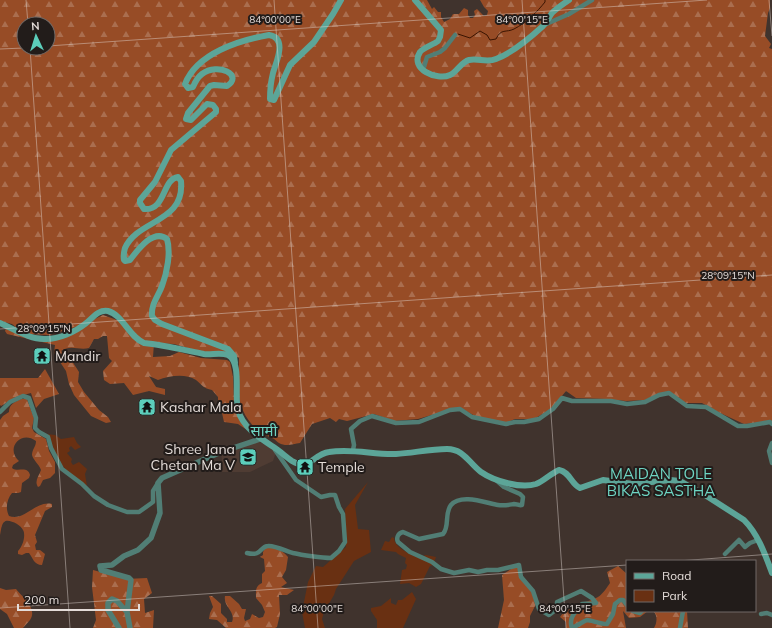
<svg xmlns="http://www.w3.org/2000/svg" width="772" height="628" font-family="Mulish,'Noto Sans Devanagari',sans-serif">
	<defs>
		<pattern id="forest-firs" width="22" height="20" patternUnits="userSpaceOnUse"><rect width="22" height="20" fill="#974c26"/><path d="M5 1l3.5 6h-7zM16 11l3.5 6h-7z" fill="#aa6e4f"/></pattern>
	</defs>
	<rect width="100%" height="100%" fill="#40332d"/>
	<path fill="#4f3c33" d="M254,438l22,14 -3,9 -23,11h-29l-1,-9 2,-2 -1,-8z"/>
	<path fill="#693012" d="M46,434l9,1 6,4 13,-2 3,6 4,4 -6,3 -4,-4 -2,2 1,3 -3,2 5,6 -1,3 2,3 6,-3 8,7 -2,5 2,12 -21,-16 -5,-6z
		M368,482l-13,23 3,24 11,1 2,22 -17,9 -18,28 -2,6 -10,17 -2,7 3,9h-20l-3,-16 6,-30 8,-16 7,1 23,-20 -1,-38z
		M392,537l2,1c1,11 16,15 24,20l8,-3 10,2 -3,8 -3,1 -9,18 -5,3 -7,-4 -9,1 2,-14 4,-1 1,-4 -2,-2 1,-5 -8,-4 -2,-2 -15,-2 4,-9 4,1z
		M412,592l4,7 -13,29h-26v-8l-6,-9v-3l10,-2 10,-8v5l5,2 2,-5h4z"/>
	<path fill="url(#forest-firs)" fill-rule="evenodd" d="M0,0h427l5,9 2,-2 4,5h3v5l3,5 6,-3 3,-5h6l5,-6 4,2v5l2,3h3l2,-3 -1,-4 3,-2 7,7 3,-1 1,-4 -4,-4 -4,-7h290v8l-2,5 -3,23 6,8 -2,4 3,1v373l-28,2 -26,-12 -16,-9h-17l-16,-12 -24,9 -19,1 -20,-2 -30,-1 -10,-7 -15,18 -17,10h-19l-9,4 -31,-7 -16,-9 -41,12 -24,2 -20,-7 -27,7 -8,-2 -3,3 -6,-4 -18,6 -12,19c-7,1 -14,4 -21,0 -2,-1 -4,-4 -7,-5 -22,-9 -33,-27 -34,-51 0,-10 1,-19 1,-29l-6,-3 -35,-4 -24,-7 -20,-1 -1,14 17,-1 9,-4 22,6 26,2 3,2 3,15 1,25 14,28 -4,-2 -6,-4 -14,-2 -2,-9 -4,-8v-8l-6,-7c-9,-2 -9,-4 -16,-10 -11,-7 -27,-4 -38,0l-9,-4 7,11 9,2v6l-16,-4 -16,4 -9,-12 -14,1 -6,-4 -1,-9 9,-10 -3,-3 -2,-22h-4l-5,3h-4l-5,9c-10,3 -18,-4 -28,3l11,10 7,11 -1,10 6,10 15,18 9,7 3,5 -5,1 -15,-7 -17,-21 -5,-11 -3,-13 -12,-18 1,-8 -48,-11 -2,-3 1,-3 43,13 54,-26 17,6 3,-2c-7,-10 -18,-7 -29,-6l-12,11 -6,3 -27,8 -19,-1 -13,-6 -5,-4 -12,-3zM24,24h24v24h-24z
		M45,369l14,25 -15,5 -8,9 -5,-15 -15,4 -15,9 -1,-1v-27h38z
		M21,399h6l7,19 -2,10 2,4 12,7 3,12 6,11v11l-5,5 -7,2 -3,6 -2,1c-4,-6 1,-11 3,-17 -2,-6 -8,-10 -9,-15 0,-6 4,-8 4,-14 -13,-10 -27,3 -21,15 1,2 2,3 4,5l-6,4 -1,3c6,5 15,-3 18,7l-1,3 -7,5 -1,9 -3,1h-6c-5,6 -7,15 -3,23 15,6 27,-16 43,-12v3l-7,4 -10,24 2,7 -2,3 1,5h4l5,4 -3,11c-8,0 -9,-7 -13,-12h-3l-4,2 -4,-1v-3c5,-5 8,-16 5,-21 -2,-5 -15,-12 -19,-8 -3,3 -3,9 -4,13v-115l3,-4 6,-4c0,-8 6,-10 12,-13z
		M266,547c10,0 16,3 22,10l-2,13 -4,7 5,6 -6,4 13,3 -7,5h-8l1,19 -3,13 -2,1h-49l-9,-8 -8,-1 1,-6 3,-6 -4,-11h3l9,8v9l6,6v3h5c4,-11 -9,-15 -7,-26h5l9,8 3,5h4l-2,9 1,3 5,-2 2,-5 7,4 4,-1 2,-5 -3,-7 -6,-7c0,-7 -1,-12 6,-15v-9l3,-3 -1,-12 -4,-2 3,-2v-3z
		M618,566l9,8v37h21l-8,6 -11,1 -6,-7 3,17h-60v-6l-6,-5c9,-13 25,-13 38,-20 5,-3 9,-10 12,-14l-3,-11z
		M514,567l4,1 14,23 4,13 -6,12v6l-2,6h-30l6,-28 -2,-25z
		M93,570l33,9 21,-1 5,15 -8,6 1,14 9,-3 -1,18h-60l3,-8 -4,-33z
		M0,588l6,2 10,-1c6,8 22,19 14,31 -2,3 -5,5 -7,8h-9l-7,-14 -7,-5z
		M653,611h34l1,17h-34c3,-5 4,-13 -1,-17z"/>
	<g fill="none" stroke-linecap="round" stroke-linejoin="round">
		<path stroke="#3a1401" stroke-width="1" d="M458,34l12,4 10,-7 7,4 3,5 6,-1c5,-11 10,-6 18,-10 12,-6 23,-17 31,-27v-2"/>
		<path stroke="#517e75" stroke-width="4.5" d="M544,25l25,-11 23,-14
			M423,70l4,-13 13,-5 5,-4 10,-13
			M0,412l10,-10 13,-6 6,2 7,20 -1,10 4,4 9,5 3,11 11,21 20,15 12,12 14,9 19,7h12l14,-10v-11l5,-8
			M772,443l-3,8 3,12
			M353,450l1,-5 -3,-16 9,-8 12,-5 24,7 23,-1 31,-12 10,-1 12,8 34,7 9,-2h9l15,-3 14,-10 9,-11 10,3h39l16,3 18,-2 14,-7 10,-2 18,13 19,1 32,19h9l23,-4 2,2
			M496,480l8,7 16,7 3,3 -1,8c-2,1 -5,-1 -8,-1 -6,1 -10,2 -16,1 -12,-2 -37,-12 -47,0 -7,9 -1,21 -8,29l-24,5 -16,-7c-5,1 -7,6 -5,10l12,10 22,10 9,7 13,4 15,-3 9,2 9,-2h11l21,-5 2,12 12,14 6,18 10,6 8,-6v-7l24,-11 11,7 4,5 -14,1c-6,7 -14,14 -10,24 5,-2 10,-6 15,-8 4,0 13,4 20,4l6,-10 2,-10 5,-4h3l4,5
			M247,553c15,4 13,-7 21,-7 6,-1 18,5 25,7 9,2 29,5 38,5l8,-7 6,-9 -2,-28 -4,-7 -4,-12h-5l-9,2 -25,-17 -21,-30
			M725,554l14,-14 6,7 5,-4 8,-3
			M633,611l7,2 2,-2
			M761,614l6,-1 5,2
			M680,628l3,-17"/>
		<path stroke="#517e75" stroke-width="5.5" d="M119,628l-11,-18v-7l4,-4 5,2 10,11
			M130,628l-3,-16 4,-32 -2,-2 -28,-8 -1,-4 12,-1 12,-9 14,-6 13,-12 9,-25 -2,-30 4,-5 59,-26 39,-13"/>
		<path stroke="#5ca598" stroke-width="6" d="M415,0l26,30 -1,7 -2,4c-5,4 -14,6 -18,11 -11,17 17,29 30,23 7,-3 11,-13 19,-15 9,-2 18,3 27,-1 16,-6 35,-22 47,-33 4,-4 6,-9 9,-13 5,-5 11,-9 17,-13
			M0,323c14,6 30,17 46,16 13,0 29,-7 39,-15 7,-5 13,-15 23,-13 15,4 21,26 36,32 20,2 40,7 60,11 7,1 17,-2 24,1 14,7 6,41 10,55 5,18 22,28 37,38 6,4 11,9 17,13 18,11 21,-7 37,-9 23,-4 45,3 67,2 17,-1 34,-5 51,-5 17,0 22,14 34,23 13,9 40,17 55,12 8,-3 14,-10 23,-14 11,2 12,14 21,18l23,-8 30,4 37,-4 10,1 25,14 39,25c14,14 21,34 28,53
			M235,363l-1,-7 -6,-7 -66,-25 -7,-4 -3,-4c-1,-12 6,-19 10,-30 5,-13 9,-34 5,-47 -14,-11 -30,12 -37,21l-5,1 -1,-1c-1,-5 0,-8 1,-12 13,-29 60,-25 56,-67l-3,-4c-16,2 -12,34 -34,32l-4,-6v-3l15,-18 16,-32 45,-38v-3l-3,-4 -6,-1 -16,16 -5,-1 2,-6 22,-27 4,-1 13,1c17,-11 -9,-24 -25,-12 -4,3 -7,8 -9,13l-5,1 -3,-4c12,-31 55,-44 84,-49 19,3 7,27 4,38 -2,8 -3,18 -3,26l4,1 16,-35 24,-23 19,-28 8,-14"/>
	</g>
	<path fill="none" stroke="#e4dcd8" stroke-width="1" stroke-opacity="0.45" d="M26,0l2,24M274,0l44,628M522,0l44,628M769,0l3,36M48,46l659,-46M30,48l40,580M0,49l24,-1M0,329l772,-54M678,561l94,-7M0,608l627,-43"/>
	<defs>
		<symbol id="temple-square" viewBox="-11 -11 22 22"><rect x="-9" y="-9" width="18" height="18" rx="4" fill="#5ccebb" stroke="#221c1a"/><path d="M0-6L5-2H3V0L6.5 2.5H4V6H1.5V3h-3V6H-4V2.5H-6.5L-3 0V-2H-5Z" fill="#111"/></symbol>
		<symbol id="school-square" viewBox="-11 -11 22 22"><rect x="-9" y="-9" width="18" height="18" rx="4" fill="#5ccebb" stroke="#221c1a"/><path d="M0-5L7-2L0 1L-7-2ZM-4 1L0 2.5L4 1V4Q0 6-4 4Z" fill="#111"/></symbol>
	</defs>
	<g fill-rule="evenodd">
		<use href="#temple-square" x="32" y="346" width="20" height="20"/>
		<use href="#temple-square" x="137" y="397" width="20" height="20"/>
		<use href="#school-square" x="238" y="447" width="20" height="20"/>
		<use href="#temple-square" x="295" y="457" width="20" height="20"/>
	</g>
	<g text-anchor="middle" stroke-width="4" stroke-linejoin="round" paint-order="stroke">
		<g font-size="14" fill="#e4dcd8" stroke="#221c1a" text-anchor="start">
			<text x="55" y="361">Mandir</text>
			<text x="160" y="412">Kashar Mala</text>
			<text x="235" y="454" text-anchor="end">Shree Jana<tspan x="235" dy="16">Chetan Ma V</tspan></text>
			<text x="318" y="472">Temple</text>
		</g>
		<g font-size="15" fill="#6ed5c3" stroke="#221c1a">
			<text x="264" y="436">सामी</text>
			<text x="661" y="479">MAIDAN TOLE<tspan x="661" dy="17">BIKAS SASTHA</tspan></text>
		</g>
	</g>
	<g font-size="10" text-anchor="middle" fill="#e4dcd8" stroke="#221c1a" stroke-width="4" stroke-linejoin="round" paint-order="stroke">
		<text x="275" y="23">84°00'00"E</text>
		<text x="522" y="23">84°00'15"E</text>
		<text x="728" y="279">28°09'15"N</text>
		<text x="44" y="332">28°09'15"N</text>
		<text x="317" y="612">84°00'00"E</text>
		<text x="565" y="612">84°00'15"E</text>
	</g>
	<rect x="626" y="560" width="130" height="52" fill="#221c1a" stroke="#706966"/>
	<rect x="634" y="573" width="20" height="6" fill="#5ca598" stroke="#706966"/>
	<text x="662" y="580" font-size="12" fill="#e4dcd8">Road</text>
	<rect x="634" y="590" width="20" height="12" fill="#693012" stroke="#706966"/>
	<text x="662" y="600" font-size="12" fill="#e4dcd8">Park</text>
	<g transform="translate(36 36) rotate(356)"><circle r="19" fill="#221c1a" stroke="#706966"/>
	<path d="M0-3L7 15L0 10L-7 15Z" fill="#5ccebb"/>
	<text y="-6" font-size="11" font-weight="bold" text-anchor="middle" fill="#e4dcd8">N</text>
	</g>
	<path d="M18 604v6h121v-6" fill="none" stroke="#e4dcd8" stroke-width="2"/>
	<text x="24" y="604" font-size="12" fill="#e4dcd8" stroke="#221c1a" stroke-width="3" paint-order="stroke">200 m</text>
</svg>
